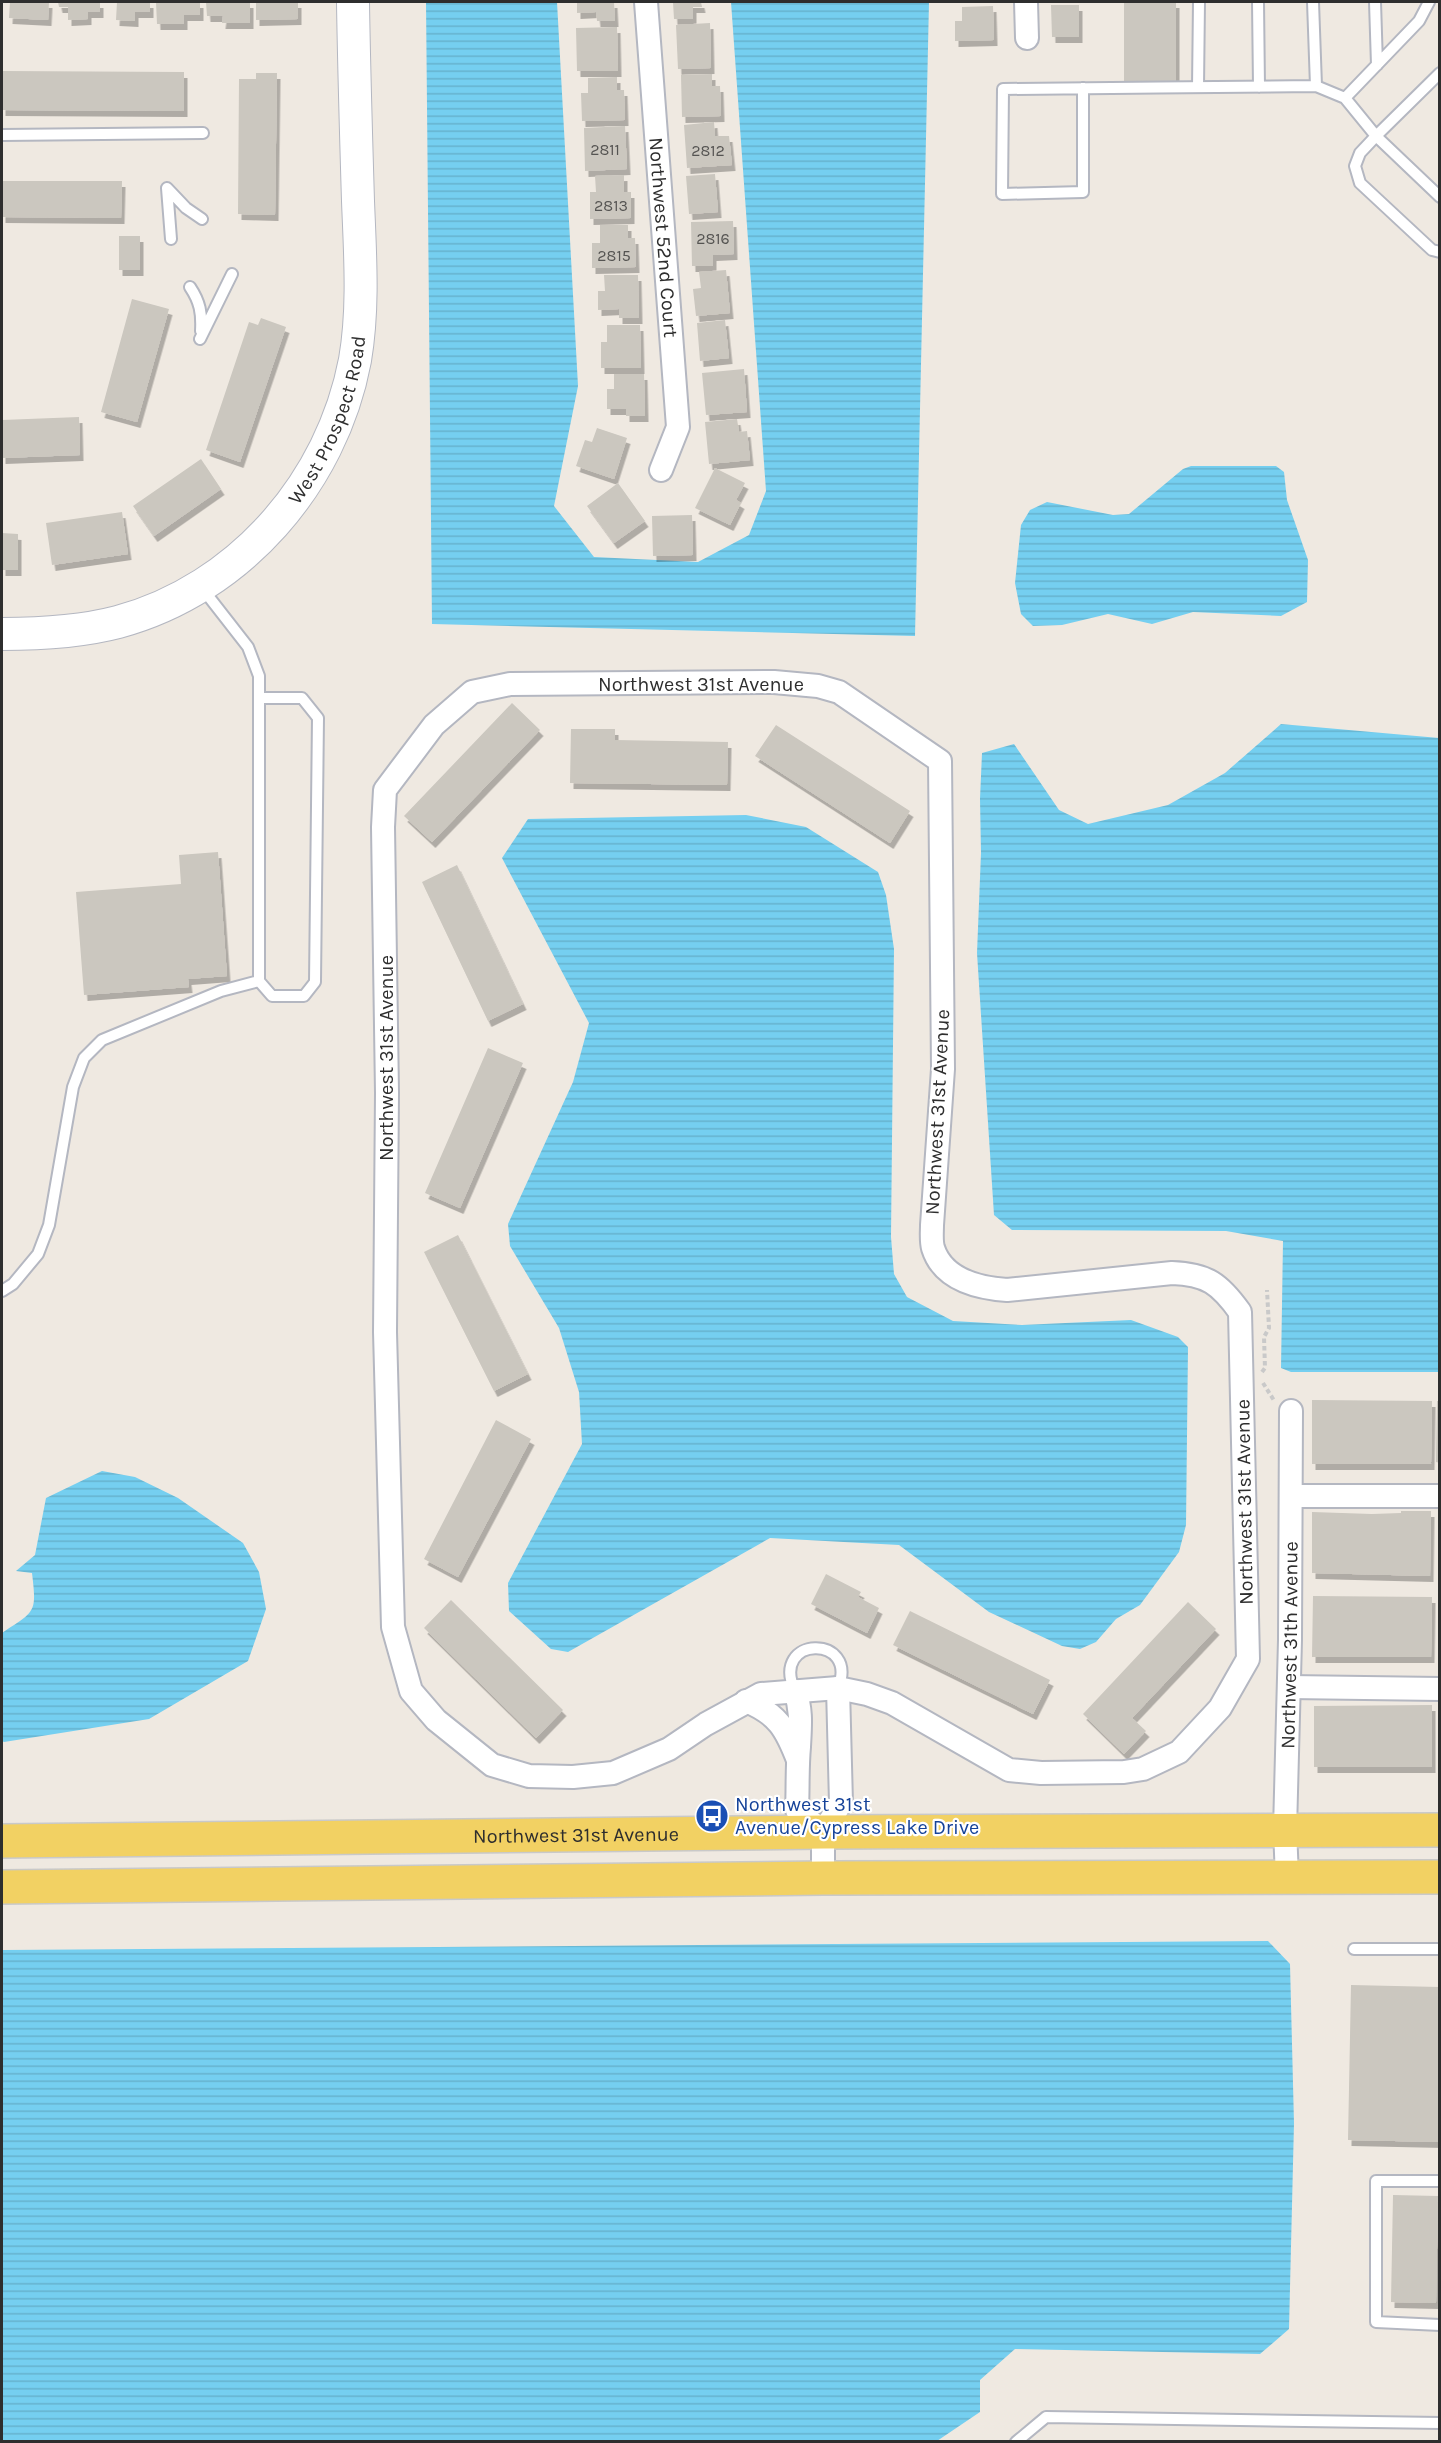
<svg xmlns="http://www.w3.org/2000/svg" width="1441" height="2443" font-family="Karla,sans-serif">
	<defs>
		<pattern id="water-rules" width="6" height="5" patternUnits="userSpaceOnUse" patternTransform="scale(1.5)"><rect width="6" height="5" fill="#75cff0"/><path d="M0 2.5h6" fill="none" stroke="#66b2ce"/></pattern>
		<filter id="shadow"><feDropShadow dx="3.5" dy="6" stdDeviation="0" flood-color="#0004"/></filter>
	</defs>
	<rect width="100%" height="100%" fill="#efe9e1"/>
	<path fill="url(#water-rules)" d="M426,2h131l21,384 -24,120 40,51 104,5 51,-27 17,-44 -35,-489h198l-14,634 -483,-12z
		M1191,466h85l8,6 3,28 21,60 -1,42 -26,14 -88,-4 -41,12 -44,-10 -46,11 -29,1 -12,-12 -6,-31 6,-58 9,-15 17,-8 66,13 16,-1 54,-45z
		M1281,724l158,14v634h-148l-10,-4 2,-127 -57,-10 -214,-1 -18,-15 -17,-262 4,-100 -1,-54 2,-46 32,-9 45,66 29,14 80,-19 57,-32z
		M746,815l60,12 72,45 8,23 8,54 -3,288 3,37 13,23 46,24 69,4 109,-5 47,17 10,10 -2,178 -7,27 -39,53 -24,14 -20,23 -16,7 -18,-3 -73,-34 -90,-67 -129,-7 -202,114 -17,-3 -42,-38 -1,-28 74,-139 -3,-52 -20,-64 -49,-82 -2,-22 65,-142 16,-59 -87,-165 26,-39z
		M102,1471l33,6 43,21 65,45 16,29 7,37 -18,52 -99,58 -145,23 -2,-1v-108c33,-22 35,-19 30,-60l-16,-2 19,-16 11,-57z
		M1268,1941l22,23 4,159 -5,206 -29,25 -245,-5 -35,31v32l-43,29h-935v-491z"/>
	<path fill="#cbc7bf" filter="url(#shadow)" d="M10,2h39l-1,18 -39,-2z
		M58,2h42v10h-12v7l-20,1v-13h-9z
		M117,2h33v10h-15v9l-19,-1z
		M156,2h44v13h-16v9h-27z
		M206,2h44v21h-28l1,-7h-16z
		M256,2h42v17l-42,1z
		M577,2h37l1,19h-18l-1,-9 -19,1z
		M673,2h28l1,5h-9v12h-19z
		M1124,2h52v84h-52z
		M1051,5h28v32h-27z
		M993,6l1,34 -39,1v-20h7v-14z
		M710,23l1,45 -33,1 -2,-44z
		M617,27l1,44h-41l-1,-43z
		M2,71l182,1v39l-182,-1z
		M256,73h21l-2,142 -37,-1 1,-135h17z
		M712,74v12h8l1,30 -39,1 -1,-42z
		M617,77v13h7l1,30 -43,1 -1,-28h7v-15z
		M714,122l1,14h14l3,29 -45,3 -3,-43z
		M625,126l2,43 -42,2 -1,-43z
		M715,174l3,38 -29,2 -3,-38z
		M624,175v17h7v26l-41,1v-27h6l-1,-16z
		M2,181h120l-1,37 -119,-1z
		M733,221l1,33 -21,1v11h-21l-1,-44z
		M600,225h28v13h7l1,29 -44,1v-25h8z
		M119,236h21v34h-21z
		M726,270l4,43 -34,3 -3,-27 8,-1 -2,-16z
		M604,275h34l1,43h-20v-9l-21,1v-19h7z
		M132,299l37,10 -32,113 -36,-10z
		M261,318l25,9 -46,135 -34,-12 43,-128 9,3z
		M725,320l4,38 -29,3 -3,-38z
		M607,325h33l1,43h-40v-26h6z
		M744,369l3,43 -41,3 -4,-42z
		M614,374h30l1,42h-19v-7h-19v-20h7z
		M79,417l1,38 -78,3v-38z
		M737,419l2,13 8,-1 3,29 -41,4 -4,-42z
		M597,428l30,10 -13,41 -38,-13 9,-26 7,2z
		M201,459l20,30 -67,47 -21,-30z
		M715,468l30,15 -9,17 5,3 -11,22 -35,-17z
		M618,483l27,38 -31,22 -27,-37z
		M122,512l6,42 -76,11 -6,-42z
		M692,515l1,40 -40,1 -1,-40z
		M2,533l16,1v36h-16z
		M512,703l28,27 -108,112 -28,-26z
		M776,725l134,86 -20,32 -135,-87z
		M571,729h44v11l113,2 -1,43 -157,-2z
		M218,852l9,124 -39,3 1,8 -105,8 -8,-103 105,-8 -2,-29z
		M457,865l66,139 -35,17 -66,-139z
		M488,1048l35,15 -63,145 -35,-15z
		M458,1235l70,139 -34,17 -70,-139z
		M1312,1400l120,1 -1,63h-119z
		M1437,1401h3v62l-4,-1z
		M496,1420l35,19 -73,138 -34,-18z
		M1401,1511h30l-1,65 -118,-3v-61l60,2 29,-1z
		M826,1574l35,18 -3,5 21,11 -12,25 -56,-29z
		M1313,1596l119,1 -1,60h-119z
		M451,1600l112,110 -27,28 -112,-110z
		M1188,1602l28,27 -84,89 14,13 -22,23 -41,-40z
		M910,1611l140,69 -17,34 -140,-69z
		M1432,1705v62h-118v-61z
		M1351,1985l89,2v155l-92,-2z
		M1393,2195l45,1 -2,107 -45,-1z"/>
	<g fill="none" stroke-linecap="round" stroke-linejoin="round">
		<defs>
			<path id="service" d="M1258,2l1,85
				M1313,2l3,84 29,12 31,38 -16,17 -5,13 5,17 72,67 8,2
				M1375,2l2,63
				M1440,73l-64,63 64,61
				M1198,87l1,-85
				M1083,88v104l-81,2 1,-105c104,-1 209,-2 313,-3
				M1345,98l74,-77 10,-19
				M2,135l201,-2
				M167,188l4,51
				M167,188l19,20 16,11
				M190,287c10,15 12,26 11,44
				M200,339l32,-65
				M202,588l46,59 11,29v305l13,15h32l11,-14 3,-264 -16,-20h-43
				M2,1291l11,-7 25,-30 11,-29 24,-138 11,-29 18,-18 119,-49 38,-10
				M795,1691c-26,-56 65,-57 43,-3
				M1354,1949h86
				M1440,2181h-64v141l64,3
				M1016,2442l30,-25 394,6"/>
			<g id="minor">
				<path id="s1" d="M646,2l32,425 -17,43"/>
				<path d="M1026,2l1,36"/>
				<path d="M774,682l44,4 21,6 101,69 3,308 -11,156c0,7 -1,16 1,23 10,32 45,40 74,42l165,-17c35,1 48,11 68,39l8,347 -28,49 -41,44 -36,17 -19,3 -83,1 -32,-3 -117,-67 -25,-9 -29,-6 -77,6 -55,30 -37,25 -56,24 -40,4 -44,-1 -37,-11 -56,-45 -25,-29 -18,-64 -8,-295 2,-239 -4,-266 2,-37 49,-65 38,-33 38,-8z"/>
				<path d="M1292,1496h148"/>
				<path d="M1289,1687l151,2"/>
				<path d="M795,1691c7,20 5,35 4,56 -2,21 -1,42 -2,63l26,22"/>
				<path d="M746,1701c32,13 40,28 52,59"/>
				<path id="s2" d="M1287,1877l-2,-47 5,-190 1,-229"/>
				<path d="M823,1878v-46l18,-29 -3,-115"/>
			</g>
			<g id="secondary">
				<path id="s3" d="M2,634c39,0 78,-2 116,-12 122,-33 214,-140 237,-262 9,-52 5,-107 3,-159 -2,-66 -4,-133 -5,-199"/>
			</g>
			<g id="primary">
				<path id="s4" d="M2,1841l821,-9 617,-2"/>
				<path d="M2,1887l821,-9 617,-1"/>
			</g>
		</defs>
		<use href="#service" stroke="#b4b7c1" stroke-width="14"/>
		<use href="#minor" stroke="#b4b7c1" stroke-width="26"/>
		<use href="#secondary" stroke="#b4b7c1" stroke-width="34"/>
		<use href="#primary" stroke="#c9c9c9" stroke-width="36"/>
		<path stroke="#c9c9c9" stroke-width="4" stroke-dasharray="4.5 3" stroke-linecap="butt" d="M1262,1372l3,-4 -1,-31 5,-9 -2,-38
			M1263,1383l12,19"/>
		<use href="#service" stroke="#fff" stroke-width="10"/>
		<use href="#minor" stroke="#fff" stroke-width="22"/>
		<use href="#secondary" stroke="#fff" stroke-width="32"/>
		<use href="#primary" stroke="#f2d163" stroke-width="33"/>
	</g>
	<defs>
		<symbol id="bus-disc" viewBox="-11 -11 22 22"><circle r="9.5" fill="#1a4fb4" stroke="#fff"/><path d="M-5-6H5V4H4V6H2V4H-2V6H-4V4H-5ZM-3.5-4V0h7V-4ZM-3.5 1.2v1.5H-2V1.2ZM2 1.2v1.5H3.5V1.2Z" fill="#fff"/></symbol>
	</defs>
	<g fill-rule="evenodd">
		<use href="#bus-disc" x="693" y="1797" width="38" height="38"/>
	</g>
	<g text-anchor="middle" stroke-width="4.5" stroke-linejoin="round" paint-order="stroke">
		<g font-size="16" fill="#555452">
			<text x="605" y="155">2811</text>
			<text x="708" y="156">2812</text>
			<text x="611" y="211">2813</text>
			<text x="713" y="244">2816</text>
			<text x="614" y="261">2815</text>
		</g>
		<g font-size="20" fill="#2e2e2e" stroke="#fff">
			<text dy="7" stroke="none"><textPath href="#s1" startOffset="236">Northwest 52nd Court</textPath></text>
			<text dy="7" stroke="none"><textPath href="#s3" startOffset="423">West Prospect Road</textPath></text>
			<text x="701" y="691">Northwest 31st Avenue</text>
			<text transform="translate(386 1058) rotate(-90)" y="7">Northwest 31st Avenue</text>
			<text transform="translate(937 1112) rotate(-87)" y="7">Northwest 31st Avenue</text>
			<text transform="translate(1244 1502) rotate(-91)" y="7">Northwest 31st Avenue</text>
			<text dy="7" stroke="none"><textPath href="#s2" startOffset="232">Northwest 31th Avenue</textPath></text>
			<text dy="7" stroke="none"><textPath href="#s4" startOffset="574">Northwest 31st Avenue</textPath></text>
		</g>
		<g font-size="20" fill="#164399" stroke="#fff" text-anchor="start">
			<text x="735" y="1811">Northwest 31st<tspan x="735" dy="23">Avenue/Cypress Lake Drive</tspan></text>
		</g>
	</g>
	<rect width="1441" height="2443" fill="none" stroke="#2e2e2e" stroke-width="6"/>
</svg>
